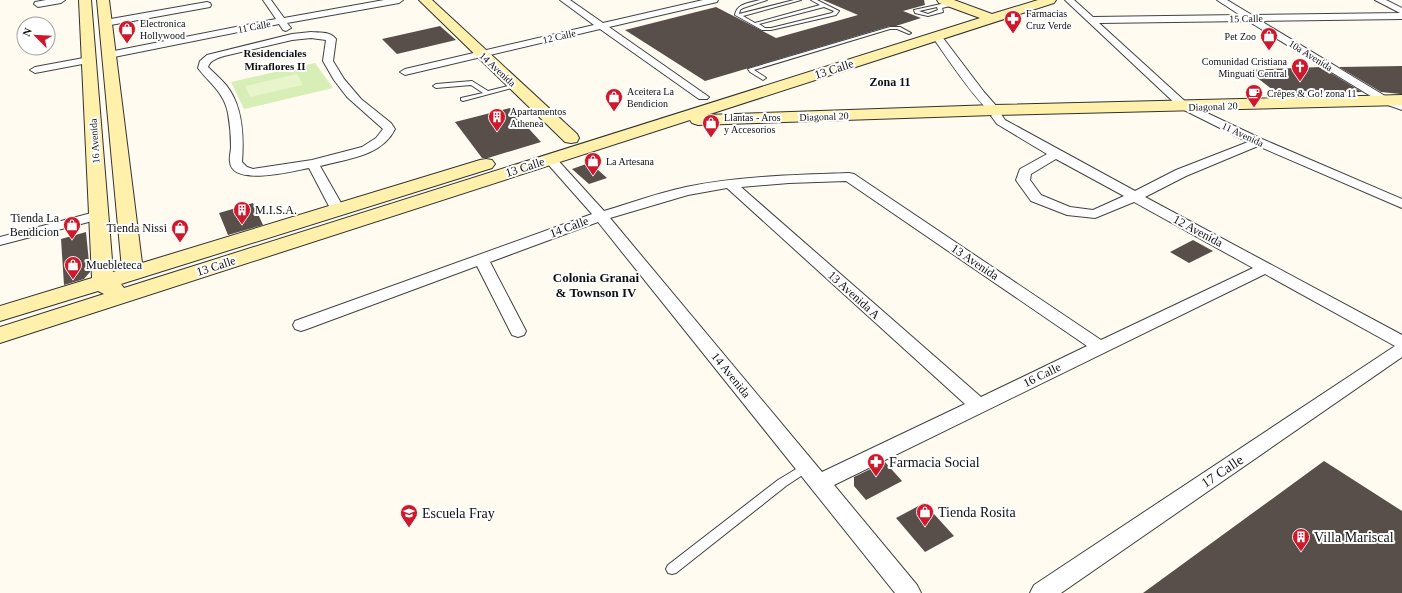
<svg xmlns="http://www.w3.org/2000/svg" width="1402" height="593" font-family="'Times New Roman',serif">
	<rect width="100%" height="100%" fill="#fffbf1"/>
	<path fill="#d7eeb6" d="M315,63l18,25 -89,21 -13,-27z"/>
	<path fill="#e8f4c9" d="M297,74l6,11 -53,12 -5,-11z"/>
	<path fill="#594f4a" d="M823,0h101l1,5 -22,6 18,7 -25,8h-6l-185,55 -80,-51 91,-23 60,31 82,-23z
		M440,26l16,14 -59,14 -15,-15z
		M1402,66v28h-2l-19,-2 -42,-25z
		M1321,67l41,25 -84,2 -31,-24z
		M510,108l31,34 -53,16h-6l-27,-36z
		M589,163l8,6 10,9 -18,6 -17,-15z
		M253,203l10,22 -35,10 -9,-22z
		M86,232l4,40 -6,7 -20,6 -3,-46z
		M1193,240l20,11 -24,12 -19,-11z
		M1324,461l78,50v82h-259z
		M885,462l17,19 -36,19 -12,-14v-9z
		M924,503l30,33 -29,16 -29,-34z"/>
	<g fill="none" stroke-linecap="round" stroke-linejoin="round">
		<defs>
			<path id="lane" d="M760,0h7l-24,8 -3,2 -1,4 55,-14h7l-58,16 12,7 65,-18 -9,-5h6l22,11 -3,4 -65,15h-9l-27,-15c2,-12 15,-12 25,-15zM824,7l10,4 -2,2 -61,15h-6l-6,-4z
				M950,2l4,1v2l-12,3 1,4 -15,4 -13,-3 -1,-3zM937,7l1,3 -10,4 -9,-3z
				M890,27h10l11,6 -2,1 -12,-5h-7l-136,41 11,7 1,1 -3,2 -13,-8 -2,-3z
				M472,81l16,10 28,-7 3,2 -56,15 -2,-1v-2l22,-5 -12,-8 -35,3 -3,-2 3,-2z
				M806,463l4,1 1,3 -1,3 -24,16 -110,87 -4,1 -4,-1 -2,-4 2,-4 110,-85z"/>
			<path id="street" d="M46,0h19l-4,3 -23,4 -4,-3 1,-2z
				M263,0h8l13,18 100,-18h19l-4,3 -112,20 4,5 -5,3 -3,-1 -4,-6 -170,34 -5,-3 5,-3 167,-33z
				M560,0h10l33,23 100,-23h15l-1,2 -108,25 100,70 -2,2h-8l-99,-70 -195,46 -5,-3 5,-3 189,-44z
				M1065,0h9l19,17 147,-2 -23,-15h10l25,15 148,-2 -25,-13h11l16,8v11l-141,2 129,78 12,4v7l-20,-7 -134,-82 -149,2 89,81 74,35 140,60v9l-144,-62 -72,30 -41,21 257,138v22l-341,236h-31l4,-8 361,-239 -130,-72 -431,211 83,100 4,8h-26l-297,-371 -108,40 36,69 -2,4 -6,2 -6,-2 -35,-69 -170,63 -6,2 -6,-2 -2,-4 2,-4 297,-107 -46,-52 -2,-3 2,-3h8l50,55c27,-8 54,-18 82,-24 53,-11 109,-12 163,-14l5,1 247,166 152,-72 -119,-66 -39,16 -28,-3 -36,-14 -13,-18 -2,-3 4,-11 27,-15 -50,-30 -6,-8 3,-3c-12,-2 -53,-64 -62,-77l2,-2h6l44,58 14,16 2,2 -3,3 4,1 4,6 130,71 41,-21 72,-28 -68,-34zM1056,159l68,37 -31,14 -23,-3 -29,-12 -11,-15 1,-6zM846,181l241,165 -106,51 -240,-210 48,-4zM727,188l238,216 -143,68 -212,-254 78,-23z
				M207,2l3,1 1,2 -1,2 -105,19 -5,-3 5,-3z
				M311,32c9,1 19,-1 25,7l-3,22 11,18 17,20 30,24 4,6c-13,27 -48,30 -75,37l25,44 -2,3 -5,1 -5,-1 -2,-3 -22,-42c-15,3 -77,19 -79,-6 -1,-5 1,-10 1,-15 0,-11 -1,-23 -3,-34 -4,-21 -19,-30 -30,-45l2,-7 7,-6 85,-21zM311,38l15,2 -3,21 11,19 13,17 36,32 -7,9 -14,9 -50,13 -59,9 -6,-2 -5,-5c2,-26 1,-56 -16,-77 -5,-6 -12,-12 -18,-18 2,-7 10,-9 16,-11l68,-16z
				M89,57l4,1 1,2 -1,2 -58,11 -5,-3 5,-3z
				M99,211l5,1 2,3 -2,3 -104,27v-8z"/>
			<path id="secondary" d="M79,0h12l22,272 9,-3 -25,-269h12l33,263 338,-103 6,-1 6,1 3,4 -3,4 -371,116 3,4 856,-270 -41,-15 -2,-3h17l38,14 46,-14h18l-2,3 -347,112 287,-10 408,-10v10l-408,10 -296,10 -6,-2 -2,-3 -690,223v-16l104,-33 -6,-3 -98,30v-15l92,-28z
				M419,0h13l145,134 2,4 -2,4 -6,1 -6,-1z"/>
		</defs>
		<use href="#lane" stroke="#424242" stroke-width="2"/>
		<use href="#street" stroke="#424242" stroke-width="2"/>
		<use href="#secondary" stroke="#313131" stroke-width="2"/>
		<use href="#lane" fill="#fff" fill-rule="evenodd"/>
		<use href="#street" fill="#fff" fill-rule="evenodd"/>
		<use href="#secondary" fill="#fff1ac" fill-rule="evenodd"/>
	</g>
	<defs>
		<symbol id="pharmacy-pin" viewBox="-11 -11 22 30"><path d="M0 17L-7.5 6A9.5 9.5 0 1 1 7.5 6Z" fill="#ce182c" stroke="#fff"/><path d="M-2-6h4v4h4v4h-4v4h-4v-4h-4v-4h4Z" fill="#fff"/></symbol>
		<symbol id="shop-pin" viewBox="-11 -11 22 30"><path d="M0 17L-7.5 6A9.5 9.5 0 1 1 7.5 6Z" fill="#ce182c" stroke="#fff"/><path d="M-5-2.5h2.3a2.7 3.5 0 0 1 5.4 0H5L5.5 6h-11ZM-1.5-2.5h3a1.5 2.3 0 0 0-3 0Z" fill="#fff"/></symbol>
		<symbol id="church-pin" viewBox="-11 -11 22 30"><path d="M0 17L-7.5 6A9.5 9.5 0 1 1 7.5 6Z" fill="#ce182c" stroke="#fff"/><path d="M-1.2-6h2.4v3.5h3.3v2.4h-3.3V6h-2.4V-.1h-3.3v-2.4h3.3Z" fill="#fff"/></symbol>
		<symbol id="cafe-pin" viewBox="-11 -11 22 30"><path d="M0 17L-7.5 6A9.5 9.5 0 1 1 7.5 6Z" fill="#ce182c" stroke="#fff"/><path d="M-5.5-4.5H6V0H3Q3 3.5 0 3.5H-2.5Q-5.5 3.5-5.5 0ZM3-3.2v2h1.7v-2ZM-6 4.5H4V6H-6Z" fill="#fff"/></symbol>
		<symbol id="building-pin" viewBox="-11 -11 22 30"><path d="M0 17L-7.5 6A9.5 9.5 0 1 1 7.5 6Z" fill="#ce182c" stroke="#fff"/><path d="M-4-6H4V6H1V3H-1V6H-4ZM-2.5-4.3h1.7v1.8h-1.7ZM.8-4.3h1.7v1.8H.8ZM-2.5-1h1.7V.8h-1.7ZM.8-1h1.7V.8H.8Z" fill="#fff"/></symbol>
		<symbol id="school-pin" viewBox="-11 -11 22 30"><path d="M0 17L-7.5 6A9.5 9.5 0 1 1 7.5 6Z" fill="#ce182c" stroke="#fff"/><path d="M0-5L7-2L0 1L-7-2ZM-4 1L0 2.5L4 1V4Q0 6-4 4Z" fill="#fff"/></symbol>
	</defs>
	<g fill-rule="evenodd">
		<use href="#pharmacy-pin" x="1003" y="9" width="20" height="27"/>
		<use href="#shop-pin" x="117" y="19" width="20" height="27"/>
		<use href="#shop-pin" x="1259" y="26" width="20" height="27"/>
		<use href="#church-pin" x="1290" y="57" width="20" height="27"/>
		<use href="#cafe-pin" x="1244" y="83" width="20" height="27"/>
		<use href="#shop-pin" x="604" y="87" width="20" height="27"/>
		<use href="#building-pin" x="487" y="107" width="20" height="27"/>
		<use href="#shop-pin" x="701" y="113" width="20" height="27"/>
		<use href="#shop-pin" x="583" y="151" width="20" height="27"/>
		<use href="#building-pin" x="232" y="200" width="20" height="27"/>
		<use href="#shop-pin" x="62" y="215" width="20" height="27"/>
		<use href="#shop-pin" x="170" y="218" width="20" height="27"/>
		<use href="#shop-pin" x="63" y="255" width="20" height="27"/>
		<use href="#pharmacy-pin" x="866" y="452" width="20" height="27"/>
		<use href="#shop-pin" x="915" y="502" width="20" height="27"/>
		<use href="#school-pin" x="399" y="503" width="20" height="27"/>
		<use href="#building-pin" x="1291" y="527" width="20" height="27"/>
	</g>
	<g text-anchor="middle" stroke-width="4" stroke-linejoin="round" paint-order="stroke">
		<g font-size="10" fill="#0f0f0f" stroke="#fff" text-anchor="start">
			<text x="1026" y="17">Farmacias<tspan x="1026" dy="12">Cruz Verde</tspan></text>
			<text x="140" y="27">Electronica<tspan x="140" dy="12">Hollywood</tspan></text>
			<text x="1256" y="40" text-anchor="end">Pet Zoo</text>
			<text x="1287" y="65" text-anchor="end">Comunidad Cristiana<tspan x="1287" dy="12">Minguati Central</tspan></text>
			<text x="627" y="95">Aceitera La<tspan x="627" dy="12">Bendicion</tspan></text>
			<text x="1267" y="97">Crêpes &amp; Go! zona 11</text>
			<text x="510" y="115">Apartamentos<tspan x="510" dy="12">Athenea</tspan></text>
			<text x="724" y="121">Llantas - Aros<tspan x="724" dy="12">y Accesorios</tspan></text>
			<text x="606" y="165">La Artesana</text>
		</g>
		<g font-size="10" fill="#0f0f0f" stroke="#fff">
			<text transform="translate(1246 18) rotate(-1)" y="4">15 Calle</text>
			<text transform="translate(254 26) rotate(-11)" y="4">11 Calle</text>
			<text transform="translate(559 36) rotate(-13)" y="4">12 Calle</text>
			<text transform="translate(1311 55) rotate(32)" y="4">10a Avenida</text>
			<text transform="translate(498 69) rotate(43)" y="4">14 Avenida</text>
			<text transform="translate(1213 106) rotate(-2)" y="4">Diagonal 20</text>
			<text transform="translate(824 116) rotate(-2)" y="4">Diagonal 20</text>
			<text transform="translate(1243 134) rotate(25)" y="4">11 Avenida</text>
			<text transform="translate(94 141) rotate(-94)" y="4">16 Avenida</text>
		</g>
		<g font-size="11" font-weight="bold" fill="#0f0f0f" stroke="#fff">
			<text x="275" y="57">Residenciales<tspan x="275" dy="13">Miraflores II</tspan></text>
		</g>
		<g font-size="12" fill="#0f0f0f" stroke="#fff">
			<text transform="translate(834 69) rotate(-18)" y="4">13 Calle</text>
			<text transform="translate(525 167) rotate(-18)" y="4">13 Calle</text>
			<text transform="translate(569 227) rotate(-20)" y="4">14 Calle</text>
			<text transform="translate(1198 231) rotate(28)" y="4">12 Avenida</text>
			<text transform="translate(975 262) rotate(34)" y="4">13 Avenida</text>
			<text transform="translate(216 266) rotate(-18)" y="4">13 Calle</text>
			<text transform="translate(854 295) rotate(42)" y="4">13 Avenida A</text>
			<text transform="translate(731 375) rotate(51)" y="4">14 Avenida</text>
			<text transform="translate(1042 375) rotate(-26)" y="4">16 Calle</text>
		</g>
		<g font-size="12" font-weight="bold" fill="#0f0f0f" stroke="#fff">
			<text x="890" y="86">Zona 11</text>
		</g>
		<g font-size="12" fill="#0f0f0f" stroke="#fff" text-anchor="start">
			<text x="255" y="214">M.I.S.A.</text>
			<text x="59" y="222" text-anchor="end">Tienda La<tspan x="59" dy="14">Bendicion</tspan></text>
			<text x="167" y="232" text-anchor="end">Tienda Nissi</text>
			<text x="86" y="269">Muebleteca</text>
		</g>
		<g font-size="13" font-weight="bold" fill="#0f0f0f" stroke="#fff">
			<text x="596" y="282">Colonia Granai<tspan x="596" dy="15">&amp; Townson IV</tspan></text>
		</g>
		<g font-size="14" fill="#0f0f0f" stroke="#fff" text-anchor="start">
			<text x="889" y="467">Farmacia Social</text>
			<text x="938" y="517">Tienda Rosita</text>
			<text x="422" y="518">Escuela Fray</text>
			<text x="1314" y="542">Villa Mariscal</text>
		</g>
		<g font-size="14" fill="#0f0f0f" stroke="#fff">
			<text transform="translate(1222 471) rotate(-34)" y="5">17 Calle</text>
		</g>
	</g>
	<g transform="translate(36 36) rotate(294)"><circle r="19" fill="#ffffff" stroke="#9f9f9f"/>
	<path d="M0-3L7 15L0 10L-7 15Z" fill="#ce182c"/>
	<text y="-6" font-size="11" font-weight="bold" text-anchor="middle" fill="#0f0f0f">N</text>
	</g>
</svg>
